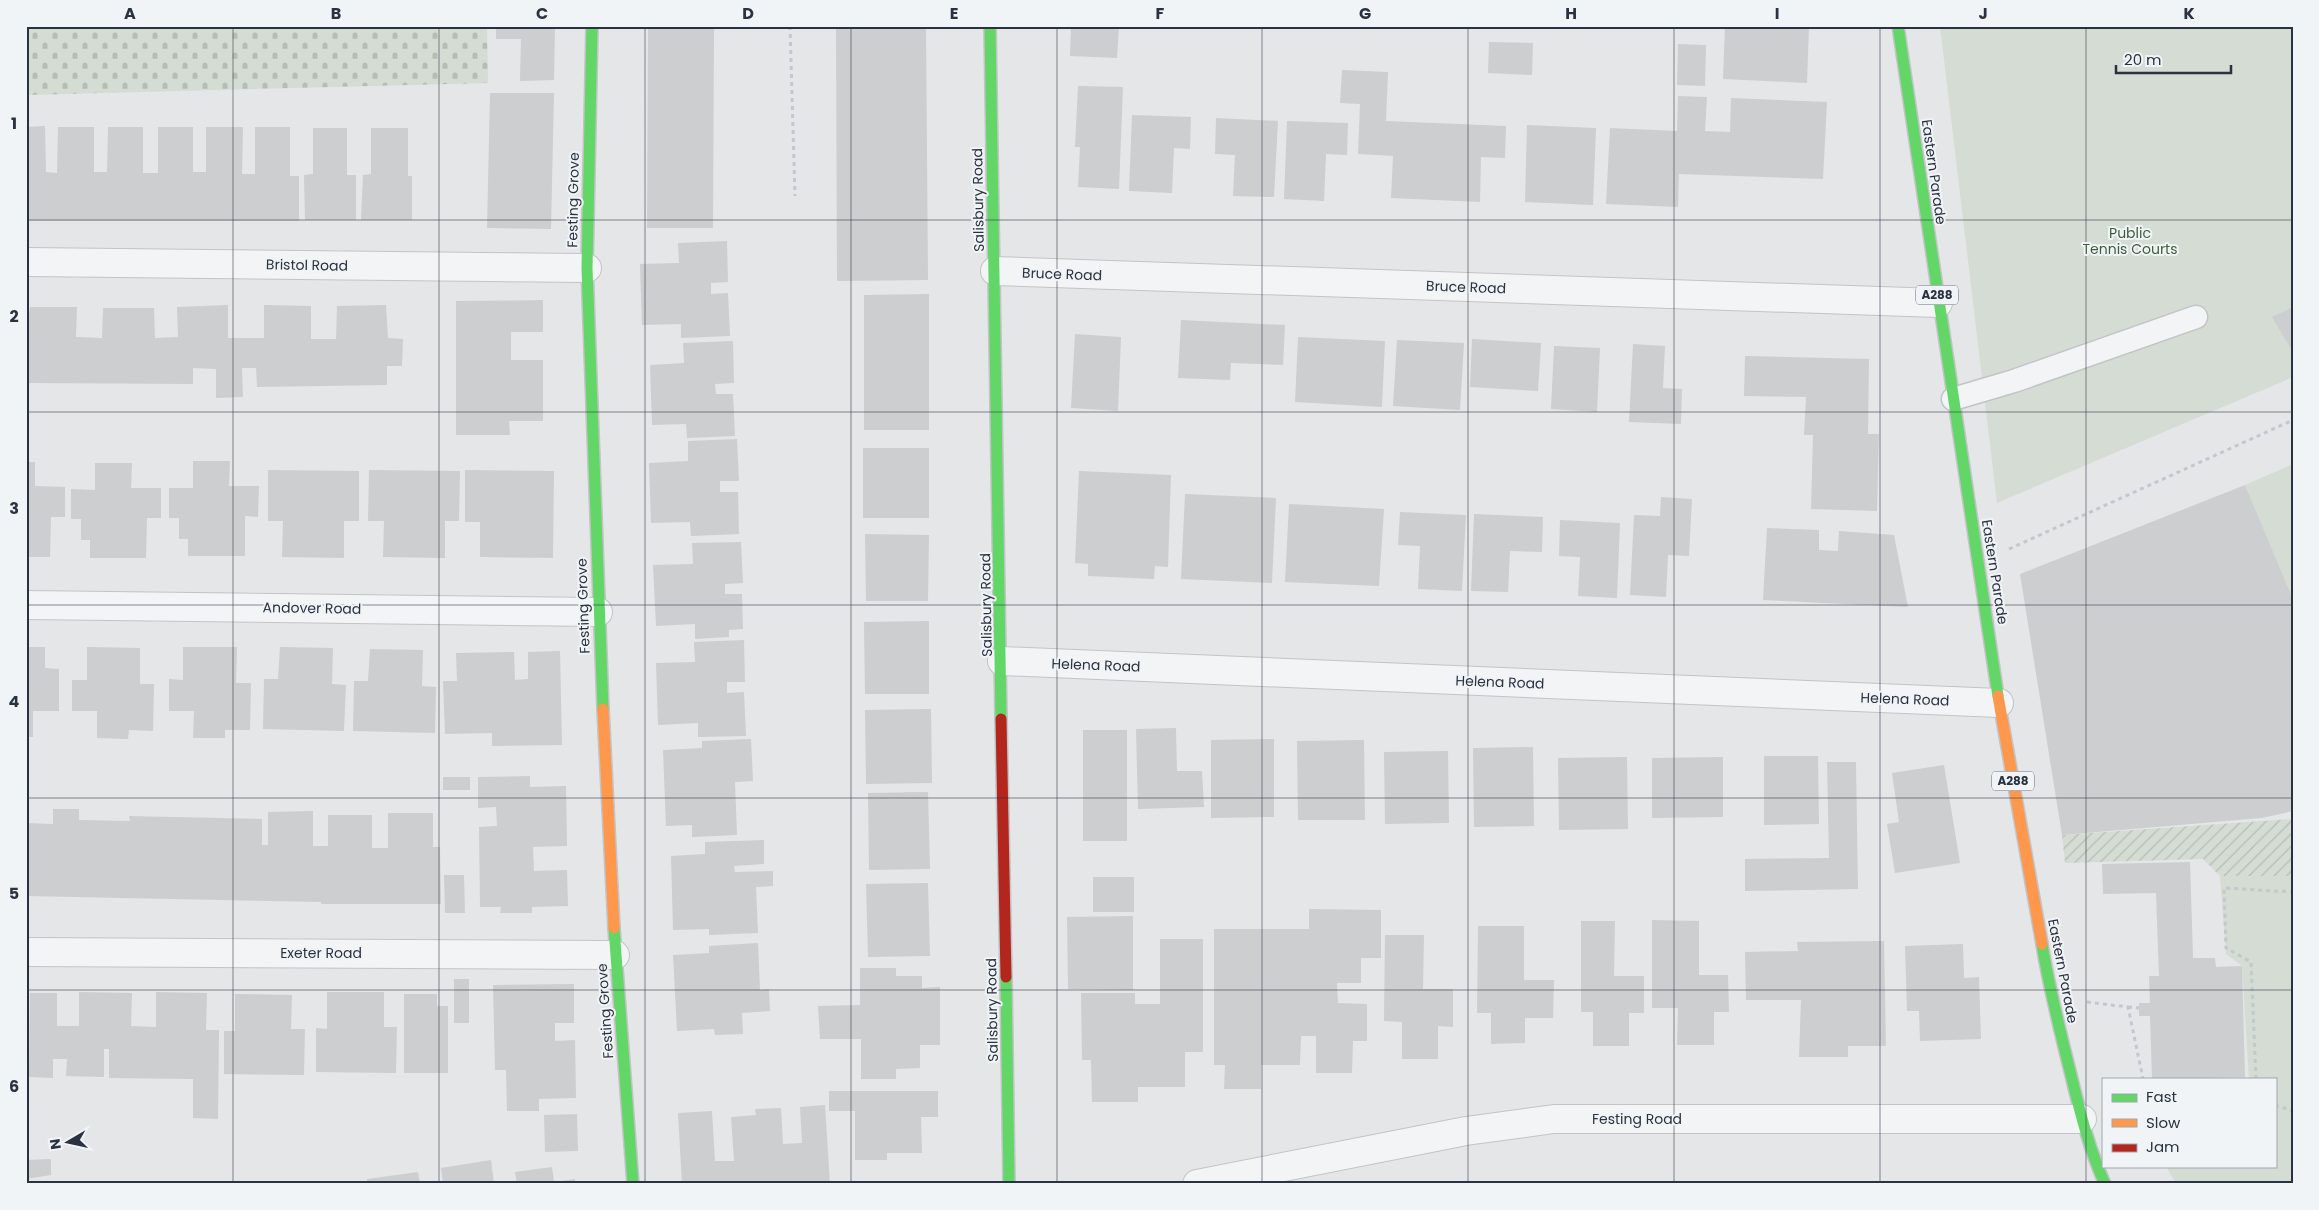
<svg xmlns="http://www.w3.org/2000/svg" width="2319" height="1210" font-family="Poppins,sans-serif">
	<defs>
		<pattern id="cemetery-stones" width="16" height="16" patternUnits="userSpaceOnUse" patternTransform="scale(1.25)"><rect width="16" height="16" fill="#d4dcd4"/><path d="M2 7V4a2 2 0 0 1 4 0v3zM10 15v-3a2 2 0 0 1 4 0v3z" fill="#b6bdb7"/></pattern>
		<pattern id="garden-furrows" width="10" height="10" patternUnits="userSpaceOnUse" patternTransform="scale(1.25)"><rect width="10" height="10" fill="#d4dcd4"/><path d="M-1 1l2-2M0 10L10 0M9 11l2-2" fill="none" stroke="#b6bdb7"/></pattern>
	</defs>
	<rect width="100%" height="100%" fill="#e4e6e8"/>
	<path fill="url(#cemetery-stones)" d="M26,26h461l1,57 -462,12z"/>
	<path fill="#d4dcd4" d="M1940,26h353v351l-296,126z
		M2293,464v135l-48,-114z
		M2220,876h73v308h-117l-10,-18h109v-87h-26l-7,-113 -16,-12z"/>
	<path fill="url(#garden-furrows)" d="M2293,819v57h-73l-17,-17 -138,4 -3,-28z"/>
	<path fill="#ccced0" d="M496,26h59l-1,54 -34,1 1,-42h-25z
		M648,26h66l-1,202h-66z
		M836,26h90l2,254 -91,1z
		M1071,26h48l-2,32 -47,-2z
		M1725,26h84l-2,57 -84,-4z
		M1489,42l44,1 -1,32 -44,-2z
		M1678,44l28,1 -1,41 -28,-1z
		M1342,70l46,2 -2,49 120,5 -1,32 -24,-1 -1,45 -89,-4 2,-42 -35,-2 2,-50 -20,-1z
		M1078,86l45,1 -4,102 -41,-2 2,-40h-5z
		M490,93h64l-3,136 -64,-1z
		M1678,96l29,1 -2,34 25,1 1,-34 96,4 -4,77 -144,-5 -1,33 -72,-3 4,-76 67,3z
		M1132,115l59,2 -1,32 -16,-1 -2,45 -43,-2z
		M1216,118l62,3 -4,76 -41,-1 2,-41 -20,-1z
		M1287,121l61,2 -1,32 -21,-1 -2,47 -40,-2z
		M1527,125l69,3 -3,77 -68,-3z
		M45,126l1,46 11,1 1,-46h36v45h13l1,-45h35v46h15v-46h35v45h13v-45h37l-1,47h13v-47h35v49h9v45h-273v-94z
		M313,128h34v47h9v45h-51l-1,-45 9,-1z
		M371,128h37v48h4v44h-51l2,-45 8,-1z
		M727,241l1,41 -17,1v11l17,-1 2,43 -49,2v-14l-39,1 -2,-61 39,-1 -1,-20z
		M929,294v136h-65v-135z
		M543,300v32h-32v28h32v61h-34l1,14h-54v-134z
		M228,305v33h36v-33l47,1v33h25l1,-33 49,-1 2,33 15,1 -1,27h-15v19l-130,2 -1,-19h-14l1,29 -27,1v-29l-23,-1v16l-167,-1v-44l4,-32h47l-1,30 26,1 1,-30h51l1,30 23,-1 -1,-30z
		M2293,307v45l-21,-35z
		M1181,320l104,5 -2,40 -52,-2 -1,17 -52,-2z
		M1075,334l46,3 -3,74 -47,-3z
		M1298,337l87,4 -3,66 -87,-5z
		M1472,339l69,4 -3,48 -68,-4z
		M1397,340l67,3 -4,67 -67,-4z
		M733,341l1,42 -19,1 1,10h17l2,42 -48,2 -1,-14 -34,1 -2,-60 34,-2 -1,-20z
		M1633,344l32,2 -2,42 19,1 -1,35 -52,-2z
		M1554,346l46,2 -3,64 -46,-3z
		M1745,356l124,3 -1,75h11l-2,77 -66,-2 2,-74h-9l2,-38 -62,-1z
		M737,439l2,42h-19v11h18l1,42 -48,2 -1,-14 -39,1 -2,-60 39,-2v-20z
		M863,448h66v70h-66z
		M193,461h37l-1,25h30l-1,31 -13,-1v40h-57v-17h-9v-21h-10v-30h24z
		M26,462h9v24l30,1v30h-14l-1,40h-24z
		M95,463h37l-1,25h30v30h-14l-1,40h-56v-18h-9v-21h-10v-30l24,1z
		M268,470l91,1v50h-15v37l-62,-1 1,-36h-15z
		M369,470l91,1 -1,50h-14v37l-62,-1 1,-36h-16z
		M465,470l89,1 -1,87 -73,-1v-35h-15z
		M1079,471l92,4 -3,92 -13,-1 -1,13 -66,-3v-12l-13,-1z
		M2245,485l48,114v212l-31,7 -200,17 -42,-261z
		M1185,494l91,4 -4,85 -91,-4z
		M1661,497l31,2 -3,57 -21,-1 -2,42 -36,-2 4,-80 26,1z
		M1289,504l95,5 -5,77 -94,-4z
		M1400,512l66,3 -4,76 -44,-2 2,-43 -22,-1z
		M1474,514l69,3 -1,35 -32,-1 -2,41 -37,-1z
		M1560,520l60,3 -3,75 -39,-2 2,-39 -21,-1z
		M1767,528l52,2v20l19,1 1,-20 55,4 14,72 -145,-7z
		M865,534l64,1 -1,66h-62z
		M741,542l2,41 -18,1v10h17l1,35 -14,1v7l-34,2v-15l-39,2 -3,-61 40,-1 -1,-21z
		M929,621v73h-64l-1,-72z
		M744,640l1,42h-18v11l17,-1 2,44 -48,1v-14l-40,2 -2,-62 39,-1 -1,-20z
		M26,647h19v21l14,1v42h-26v26h-7z
		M87,647l53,1v36h14l-1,47 -24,-1 -1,9 -31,-1v-27h-25v-31h15z
		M183,647h54l-1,36h15l-1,47h-25v8h-32l1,-27h-25v-32l14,1z
		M280,647l53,1 -1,36 14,1 -2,46 -81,-2 1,-50h14z
		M370,649l53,1 -1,36 14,1 -1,46 -82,-2 1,-50h14z
		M560,651l2,94 -70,1v-13l-47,1 -2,-53h14l-1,-28 58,-1 1,28 13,-1v-27z
		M931,709l1,74 -66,1 -1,-74z
		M1176,728l1,43h25l2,36 -66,2 -2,-80z
		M1083,730h44v111h-44z
		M751,739l2,42 -18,1 2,53 -45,2v-12l-26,1 -3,-76 39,-2v-7z
		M1274,739v78l-63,1v-78z
		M1364,740l1,80h-67l-1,-79z
		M1533,747l1,79 -60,1 -1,-79z
		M1448,751l1,72 -64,1 -1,-72z
		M1764,756h54l1,68 -55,1z
		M1627,757l1,72 -69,1 -1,-72z
		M1723,757v60l-71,1v-60z
		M1827,762h29l2,127 -113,2v-32l84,-1z
		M1944,765l16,98 -65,10 -8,-49 12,-2 -7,-49z
		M530,776v11l36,-1 1,60 -34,1 1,24 33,-1 1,36 -36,1v6h-32l1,-6h-21l-1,-80 18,-1 -1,-19 -18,1v-31z
		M443,777h27v13h-27z
		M928,792l2,77 -61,1 -1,-77z
		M53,809h26v11l51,1 -1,-5 133,3v26h6v-33l45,-1v35h15v-31h44v33h16v-35h45v34h7l1,57h-120v-2l-295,-6 1,-73 26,1z
		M764,840v24l-30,2 1,6 38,-1v15l-17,1 2,46 -49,2v-6l-36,1 -2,-74 34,-2v-12z
		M2190,862l3,96h22l1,9 26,-1 3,111 -93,2 -2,-63h-11v-13h11l-1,-27h10l-3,-83 -53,1 -1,-30z
		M444,875h20l1,38h-20z
		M1093,877h41v35h-41z
		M928,883l2,73 -62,1 -2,-73z
		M1309,909l72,1v48h-20v25h-24l1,20 29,1v37h-14l-1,32h-36v-37h-15l-1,29h-39v24h-37l1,-24h-11v-136h95z
		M1133,916v74l-65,-1 -1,-72z
		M1652,920l47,1v54h29l1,37h-15v33h-37l1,-37h-26z
		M1581,921h34l-1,55h30v37h-15v33h-36v-34h-12z
		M1478,926h46v54h30l-1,38h-28v25l-34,1v-31h-14z
		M1385,935h39l-1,54h30v38l-15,-1v33h-36v-37l-18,-1z
		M1160,939h43v113h-18v35h-47v15h-46l-1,-42h-9l-1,-67h54v11h25z
		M1884,941l2,105h-38v11h-49l2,-57h-55l-1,-48 53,-1 -1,-9z
		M758,943l2,47 9,-1 1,22 -28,2 1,21 -28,1 -1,-6 -37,2 -4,-76 36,-2v-7z
		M1963,944l1,34 15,-1 2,62 -61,2 -1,-30h-12l-2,-65z
		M860,968h36v8h26v12l18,-1v58h-20v23l-24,1v10h-35v-40h-41l-2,-33 42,-1z
		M454,979h15v44h-15z
		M574,984v39h-19v18l20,-1 1,58 -37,1v12h-32l-1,-41h-11l-2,-85z
		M79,992l53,1 -1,33 25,1v-35l51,1 -1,37h13l-1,89 -25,-1v-39l-84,-1v-29h-5v28l-38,-1 1,-17h-14v19l-24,-1 1,-84h27v33h22z
		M327,992h57v35h13l-1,46 -80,-1v-44l11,1z
		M235,994l57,1 -1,34h14l-1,46 -80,-1v-43h11z
		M404,994h33v12h11v67h-44z
		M829,1091h109v26h-17l1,36h-35v7h-32v-49h-26z
		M825,1105l5,79h-148l-4,-71 34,-2 3,50h19l-3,-44 25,-2 -1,-6 26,-1 2,36 19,-1 -2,-36z
		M577,1114l1,37 -33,1 -1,-37z
		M51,1159v16l-25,4v-19z
		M491,1160l3,24h-51l-2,-16z
		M552,1167l2,15 21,-3v5h-58l-2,-12z
		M418,1172l2,12h-53v-5z"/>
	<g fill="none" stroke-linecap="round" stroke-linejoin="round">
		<defs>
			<path id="lane" d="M1953,399l61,-18 182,-64"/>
			<path id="street" d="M26,262l561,6
				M995,271l943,32
				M26,605l572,7
				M1002,661l997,42
				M26,952l589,3
				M1197,1184l269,-53 88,-12h528"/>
			<path id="fast" d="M592,26l-5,242 16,441
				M990,26l11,693
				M1898,26l100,670
				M614,928l19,256
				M2042,944c7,44 18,87 29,131 9,37 18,74 34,109
				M1006,977l3,207"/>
			<path id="slow" d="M1998,696l44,248
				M603,709l11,219"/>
			<path id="jam" d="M1001,719l5,258"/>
		</defs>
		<use href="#lane" stroke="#c2c4c6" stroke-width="25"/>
		<use href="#street" stroke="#c2c4c6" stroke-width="30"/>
		<use href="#fast" stroke="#c2c4c6" stroke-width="14"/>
		<use href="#slow" stroke="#c2c4c6" stroke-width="14"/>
		<use href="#jam" stroke="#c2c4c6" stroke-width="14"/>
		<path stroke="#c5c7cb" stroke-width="3" stroke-dasharray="4 4" stroke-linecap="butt" d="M790,26l5,170
			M2009,549l284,-129
			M2087,1002l41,5 15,72
			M2128,1007l11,1
			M2256,1079l-5,-117 -25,-14 -2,-60 69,4
			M2275,1105l18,6"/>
		<use href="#lane" stroke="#f2f4f5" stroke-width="22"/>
		<use href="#street" stroke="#f2f4f5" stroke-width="28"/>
		<use href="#fast" stroke="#63d668" stroke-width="11"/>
		<use href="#slow" stroke="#ff974d" stroke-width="11"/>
		<use href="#jam" stroke="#b3261e" stroke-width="11"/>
	</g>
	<path fill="none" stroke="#2a3241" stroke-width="1" stroke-opacity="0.55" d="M233,26v1158M439,26v1158M645,26v1158M851,26v1158M1057,26v1158M1262,26v1158M1468,26v1158M1674,26v1158M1880,26v1158M2086,26v1158M26,220h2267M26,412h2267M26,605h2267M26,798h2267M26,990h2267"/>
	<g text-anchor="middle" stroke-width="4" stroke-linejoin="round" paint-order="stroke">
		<g fill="#f1f4f7" stroke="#666c78" stroke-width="1">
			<rect x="1916" y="285.5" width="42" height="19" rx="4"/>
			<rect x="1992" y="771.5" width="42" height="19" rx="4"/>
		</g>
		<g font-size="12" font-weight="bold" fill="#2a3241">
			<text x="1937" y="299">A288</text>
			<text x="2013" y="785">A288</text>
		</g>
		<g font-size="14" fill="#2a3241" stroke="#f1f4f7">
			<text transform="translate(1934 172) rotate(82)" y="5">Eastern Parade</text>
			<text transform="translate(573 200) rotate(-89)" y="5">Festing Grove</text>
			<text transform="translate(978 200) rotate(-91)" y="5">Salisbury Road</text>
			<text transform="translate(307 265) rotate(1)" y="5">Bristol Road</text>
			<text transform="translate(1062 274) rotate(2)" y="5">Bruce Road</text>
			<text transform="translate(1466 287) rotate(2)" y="5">Bruce Road</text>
			<text transform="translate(1995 572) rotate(81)" y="5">Eastern Parade</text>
			<text transform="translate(986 605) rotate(-91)" y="5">Salisbury Road</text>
			<text transform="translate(583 606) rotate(-92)" y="5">Festing Grove</text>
			<text transform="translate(312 608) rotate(1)" y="5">Andover Road</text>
			<text transform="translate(1096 665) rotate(2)" y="5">Helena Road</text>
			<text transform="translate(1500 682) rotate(2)" y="5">Helena Road</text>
			<text transform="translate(1905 699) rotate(2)" y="5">Helena Road</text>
			<text x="321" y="958">Exeter Road</text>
			<text transform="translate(2063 971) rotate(79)" y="5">Eastern Parade</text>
			<text transform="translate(992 1010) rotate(-91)" y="5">Salisbury Road</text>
			<text transform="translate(605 1011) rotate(-94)" y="5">Festing Grove</text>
			<text x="1637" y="1124">Festing Road</text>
		</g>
		<g font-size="14" fill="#3e5d38" stroke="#f1f4f7">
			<text x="2130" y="238">Public<tspan x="2130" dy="16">Tennis Courts</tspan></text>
		</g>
	</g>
	<rect width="2319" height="1210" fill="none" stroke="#f1f4f7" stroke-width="55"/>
	<rect x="2102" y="1078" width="175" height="90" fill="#f1f4f7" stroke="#a1a6ae"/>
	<rect x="2112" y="1094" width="25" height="8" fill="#63d668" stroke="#a1a6ae"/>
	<text x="2146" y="1102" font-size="15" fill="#2a3241">Fast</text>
	<rect x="2112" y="1119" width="25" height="8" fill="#ff974d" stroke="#a1a6ae"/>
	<text x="2146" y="1128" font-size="15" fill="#2a3241">Slow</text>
	<rect x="2112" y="1144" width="25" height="8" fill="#b3261e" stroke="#a1a6ae"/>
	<text x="2146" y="1152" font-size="15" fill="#2a3241">Jam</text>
	<g transform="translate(68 1142) rotate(261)" stroke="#f1f4f7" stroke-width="4" paint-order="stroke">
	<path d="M0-4L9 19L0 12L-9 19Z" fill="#2a3241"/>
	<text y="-8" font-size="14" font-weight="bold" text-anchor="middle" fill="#2a3241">N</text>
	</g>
	<path d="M2116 65v8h115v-8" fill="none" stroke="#2a3241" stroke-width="2.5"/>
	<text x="2124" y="65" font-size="15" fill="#2a3241" stroke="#f1f4f7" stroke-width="4" paint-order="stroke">20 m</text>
	<rect x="28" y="28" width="2264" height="1154" fill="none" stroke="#2a3241" stroke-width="2"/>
	<g font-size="16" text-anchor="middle" font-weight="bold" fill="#2a3241">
		<text x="130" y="19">A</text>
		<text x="336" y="19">B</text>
		<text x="542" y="19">C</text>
		<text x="748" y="19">D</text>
		<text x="954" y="19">E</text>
		<text x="1160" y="19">F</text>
		<text x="1365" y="19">G</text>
		<text x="1571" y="19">H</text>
		<text x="1777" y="19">I</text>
		<text x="1983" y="19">J</text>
		<text x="2189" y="19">K</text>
		<text x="14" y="129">1</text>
		<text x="14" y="322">2</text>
		<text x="14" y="514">3</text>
		<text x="14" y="707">4</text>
		<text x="14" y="899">5</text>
		<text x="14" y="1092">6</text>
	</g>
</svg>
